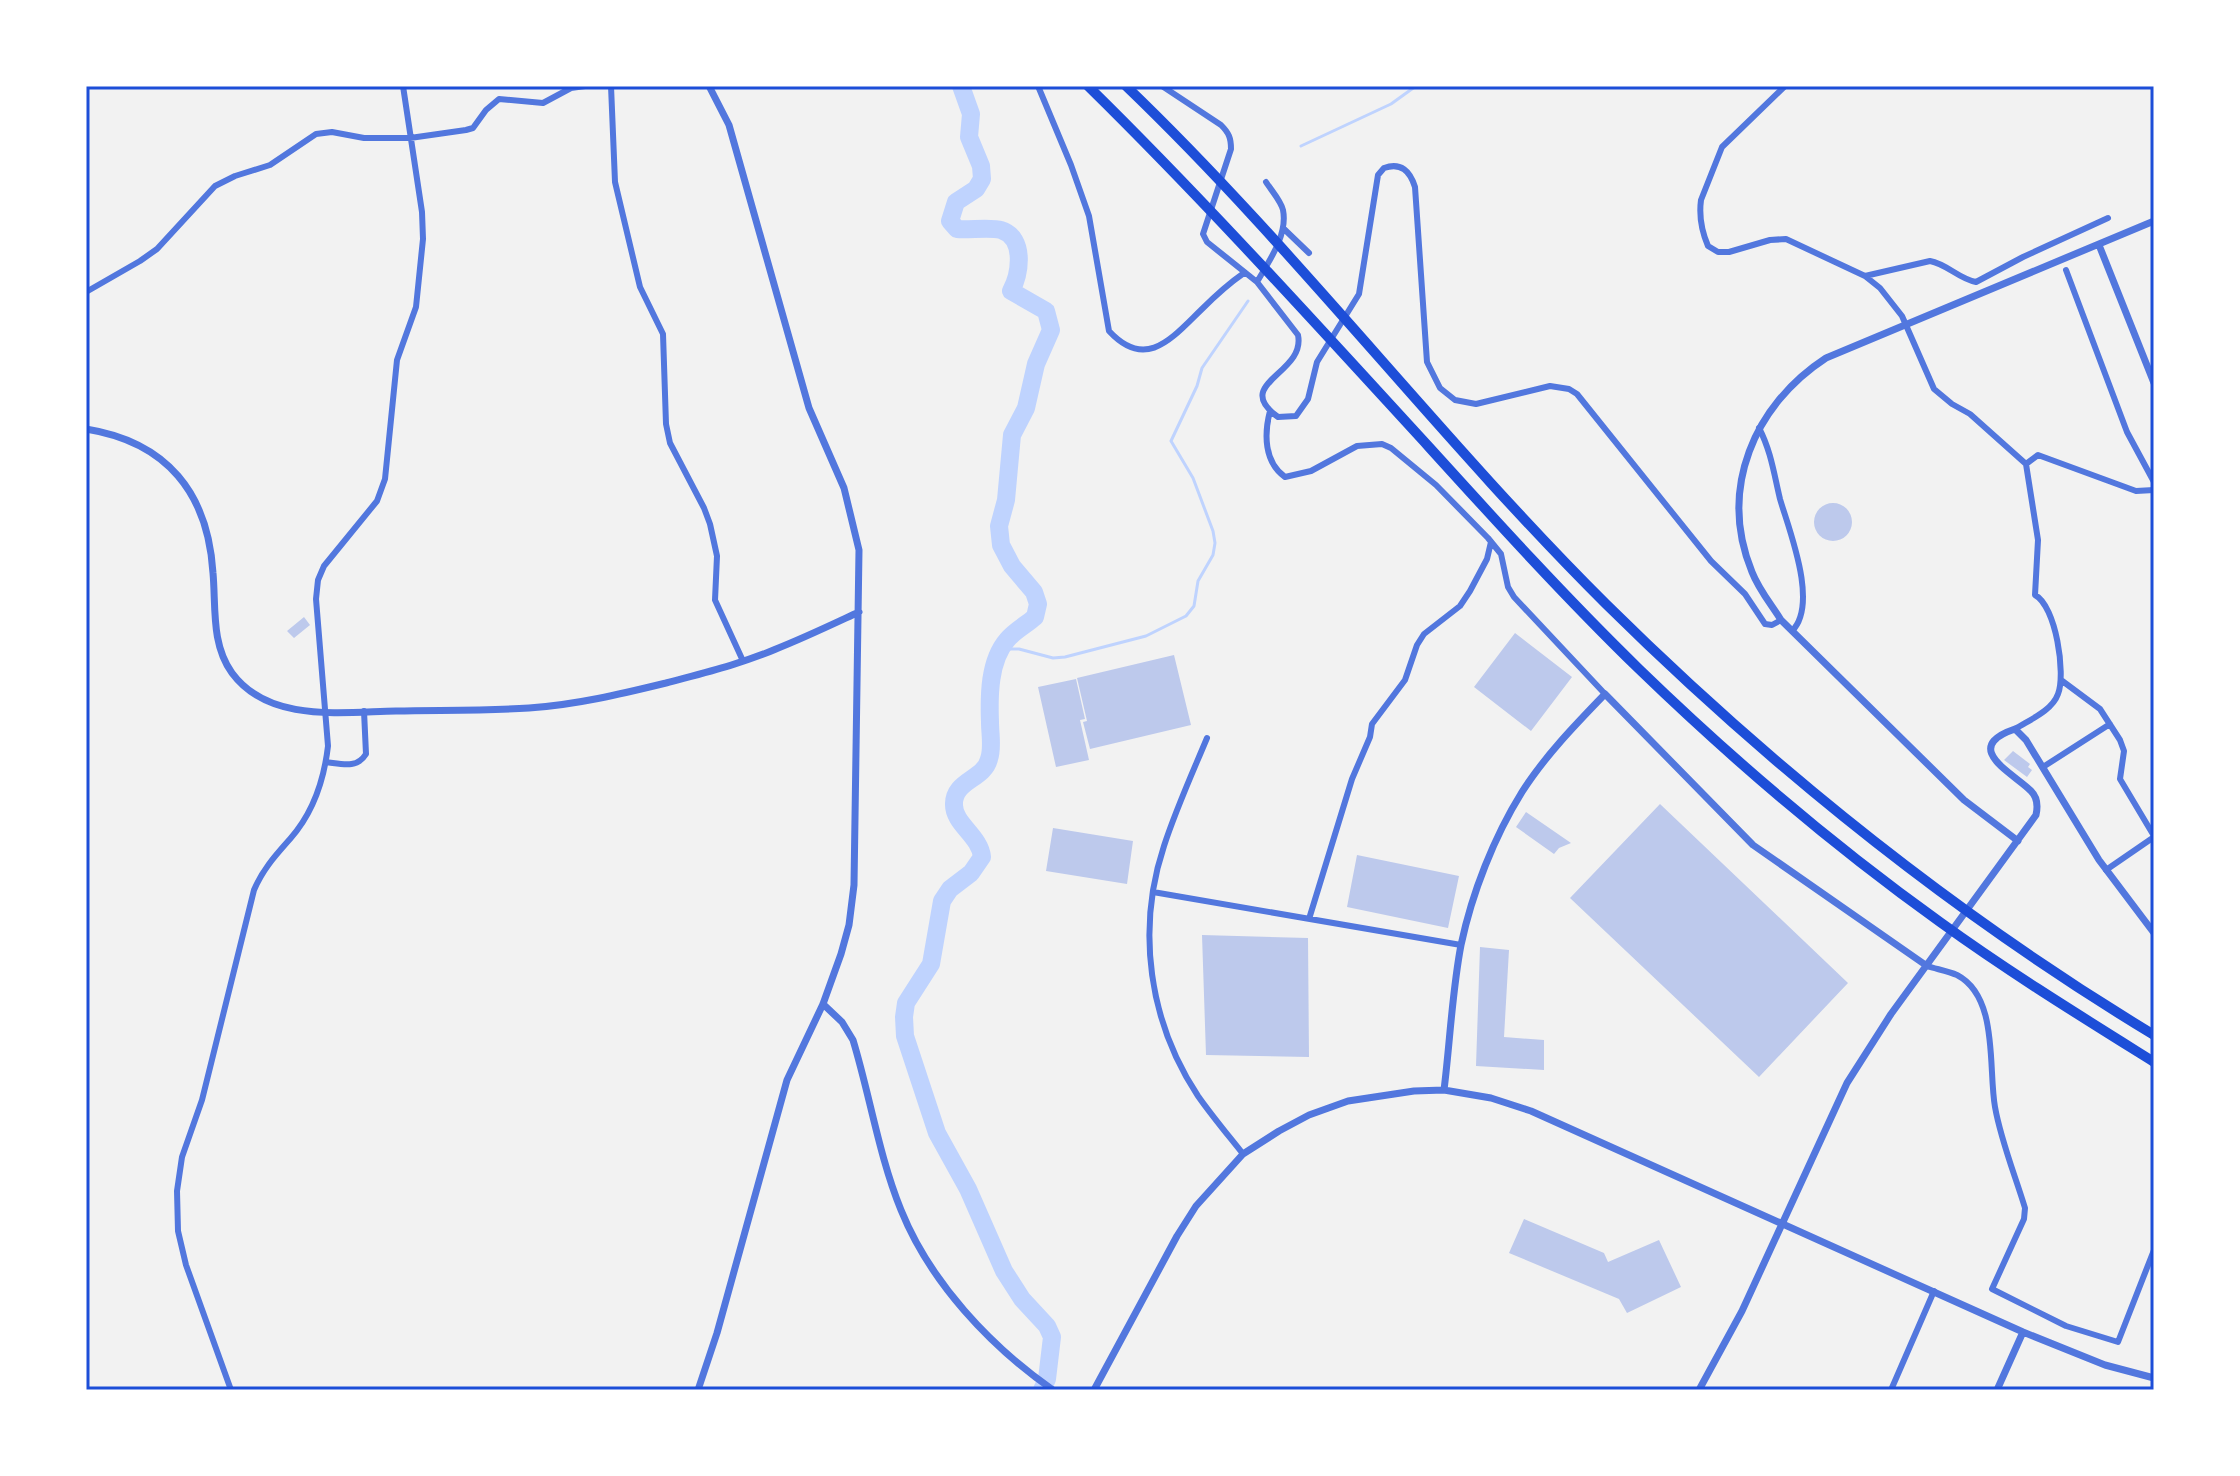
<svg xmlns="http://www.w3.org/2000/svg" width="2240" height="1476" font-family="'Archivo Narrow',sans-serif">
	<rect width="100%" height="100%" fill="#f2f2f2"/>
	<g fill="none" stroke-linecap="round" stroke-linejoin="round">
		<path stroke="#bfd3fe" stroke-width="3" d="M1301,146l90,-42 25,-18
			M1001,649h18l34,9 12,-1 81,-21 40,-20 8,-10 4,-25 15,-26 2,-12 -2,-12 -20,-53 -22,-37 26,-55 5,-18 46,-67"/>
		<path stroke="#bfd3fe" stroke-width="18" d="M961,86l10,28 -2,23 12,29 1,13 -6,10 -20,13 -6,19 7,8c12,1 35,-2 44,1 25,8 19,44 10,61l35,20 5,19 -15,34 -10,44 -14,27 -6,65 -7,26 2,19 11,21 22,26 4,12 -3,13c-9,8 -21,14 -28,23 -18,21 -18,56 -17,82 0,12 3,26 -1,37 -5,21 -36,21 -35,46 0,19 26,31 28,52l-11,16 -21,16 -8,12 -11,63 -25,39 -2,14 1,19 32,97 31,56 36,82 18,28 25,27 5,11 -5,42 -5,11"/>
	</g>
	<path fill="#bdc9ec" d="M1814 522a19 19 0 1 1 38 0a19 19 0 1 1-38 0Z
		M304,617l6,8 -16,13 -7,-7z
		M1515,633l57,44 -41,54 -57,-44z
		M1174,655l17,70 -101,24 -7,-27 4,-1 -10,-43z
		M1076,679l9,40 -5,1 9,40 -33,7 -18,-80z
		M2013,751l17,13 -2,3 4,3 -5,7 -23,-17z
		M1660,804l188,179 -89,94 -189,-179z
		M1526,812l45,31 -12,5 -5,6 -38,-27z
		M1053,828l80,13 -6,43 -81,-13z
		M1357,855l102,21 -11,52 -101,-21z
		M1202,935l106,3 1,119 -103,-2z
		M1480,947l29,3 -5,87 40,3v30l-68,-4z
		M1524,1219l80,34 4,9 51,-22 22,47 -54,26 -8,-14 -110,-46z"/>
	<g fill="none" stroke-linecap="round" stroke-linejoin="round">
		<path stroke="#5277de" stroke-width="6" d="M611,86l4,96 25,105 23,47 3,90 4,19 34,65 6,16 7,32 -2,44 28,61
			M1038,86l33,79 18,51 20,115c37,40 63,7 92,-21 14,-14 27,-26 43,-37
			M1162,86l59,39c8,8 10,13 10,24l-28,85 4,8 50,40 41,53c8,39 -67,48 -20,82l18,-1 12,-17 9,-37 42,-68 19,-119 6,-7c17,-6 26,3 31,19l12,175 13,26 15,12 21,4 74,-18 19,3 8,5 134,167 34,33 20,30 7,1 9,-5
			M1785,86l-63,61 -21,53c-2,15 1,32 7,46l10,6h11l41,-12 16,-1 79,37 15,12 22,28 32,73 18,15 18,10 56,50 12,76 -3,55c21,11 31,79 23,99 -6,17 -29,26 -43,35
			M1283,228l26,25
			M2066,270l61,162 27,50
			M1865,276l65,-15c17,3 29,18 46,21l47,-25 85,-39
			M1257,282c12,-21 31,-47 26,-72 -2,-9 -12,-20 -17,-28
			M86,292l54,-31 17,-12 58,-63 20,-10 35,-11 46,-31 16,-2 32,6h46l56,-8 7,-2 13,-18 13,-11 44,4 28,-15 14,-2
			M1270,411c-6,23 -6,51 15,66l26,-6 46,-25 25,-2 9,4 45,37 52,53 13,16 7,33 6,10 91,97
			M1759,428c12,23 15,46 21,71 9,31 39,105 12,132
			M2026,464l12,-9 98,36 18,-1
			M2061,680l39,29 20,31 4,11 -4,28 34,57
			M1207,738c-15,36 -31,71 -43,108 -28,84 -15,176 34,250 14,20 30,39 45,58
			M326,762c16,2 31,7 40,-8l-2,-43
			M2043,767l67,-43
			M2106,870l48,-33
			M1153,892l308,53
			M1309,919l43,-140 18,-42 2,-13 33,-44 12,-35 7,-11 36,-28 10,-15 17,-32 4,-17
			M1927,966c9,3 21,5 30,9 42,22 31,93 38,132 6,34 20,68 30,101l-1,11 -32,70 74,37 52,16 36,-92
			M231,1390l-45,-125 -8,-34 -1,-40 5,-34 20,-57 52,-210c9,-21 21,-34 36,-51 24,-27 34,-59 38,-93l-12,-147 2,-19 6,-14 53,-65 8,-22 12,-119 19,-53 7,-68 -1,-27 -19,-126
			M1891,1390l43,-99"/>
		<path stroke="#5277de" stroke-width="7" d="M2099,245l55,138
			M86,429c81,13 122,64 127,144 3,34 -2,71 19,100 37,50 109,39 164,38 44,-1 89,0 133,-3 46,-3 92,-14 137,-25 37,-10 75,-19 110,-34 28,-11 55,-24 83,-37
			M2018,841l-54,-41 -183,-180c-10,-16 -22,-30 -29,-48 -34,-83 2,-167 74,-214l328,-137
			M823,1004l19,18 11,18c17,56 26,116 48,170 29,72 89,136 152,180
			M1444,1090c6,-48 8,-98 17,-145 11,-52 33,-108 61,-153 23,-36 53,-67 83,-98l148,151 174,121
			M698,1390l19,-57 70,-253 36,-76 18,-50 8,-29 5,-40 5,-335 -15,-62 -35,-80 -80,-283 -20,-39
			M1094,1390l83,-154 19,-30 47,-52 36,-23 30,-16 39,-14 66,-10 30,-1 47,8 40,13 492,221 82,33 49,13
			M1699,1390l43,-79 105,-228 44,-69 145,-199c2,-9 2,-17 -5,-24 -16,-17 -72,-43 -16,-62l11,11 73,120 55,73
			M1997,1390l26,-58"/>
		<path stroke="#1d4ed8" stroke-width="10" d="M1088,86c118,116 229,239 341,361 68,75 137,151 210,222 94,91 195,177 301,253 69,50 142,95 214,140
			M1126,86c170,163 313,352 480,518 168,166 346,309 548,431"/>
	</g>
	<rect width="2240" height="1476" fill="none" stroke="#ffffff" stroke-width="176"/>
	<rect x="88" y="88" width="2064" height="1300" fill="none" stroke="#1d4ed8" stroke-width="3"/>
</svg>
